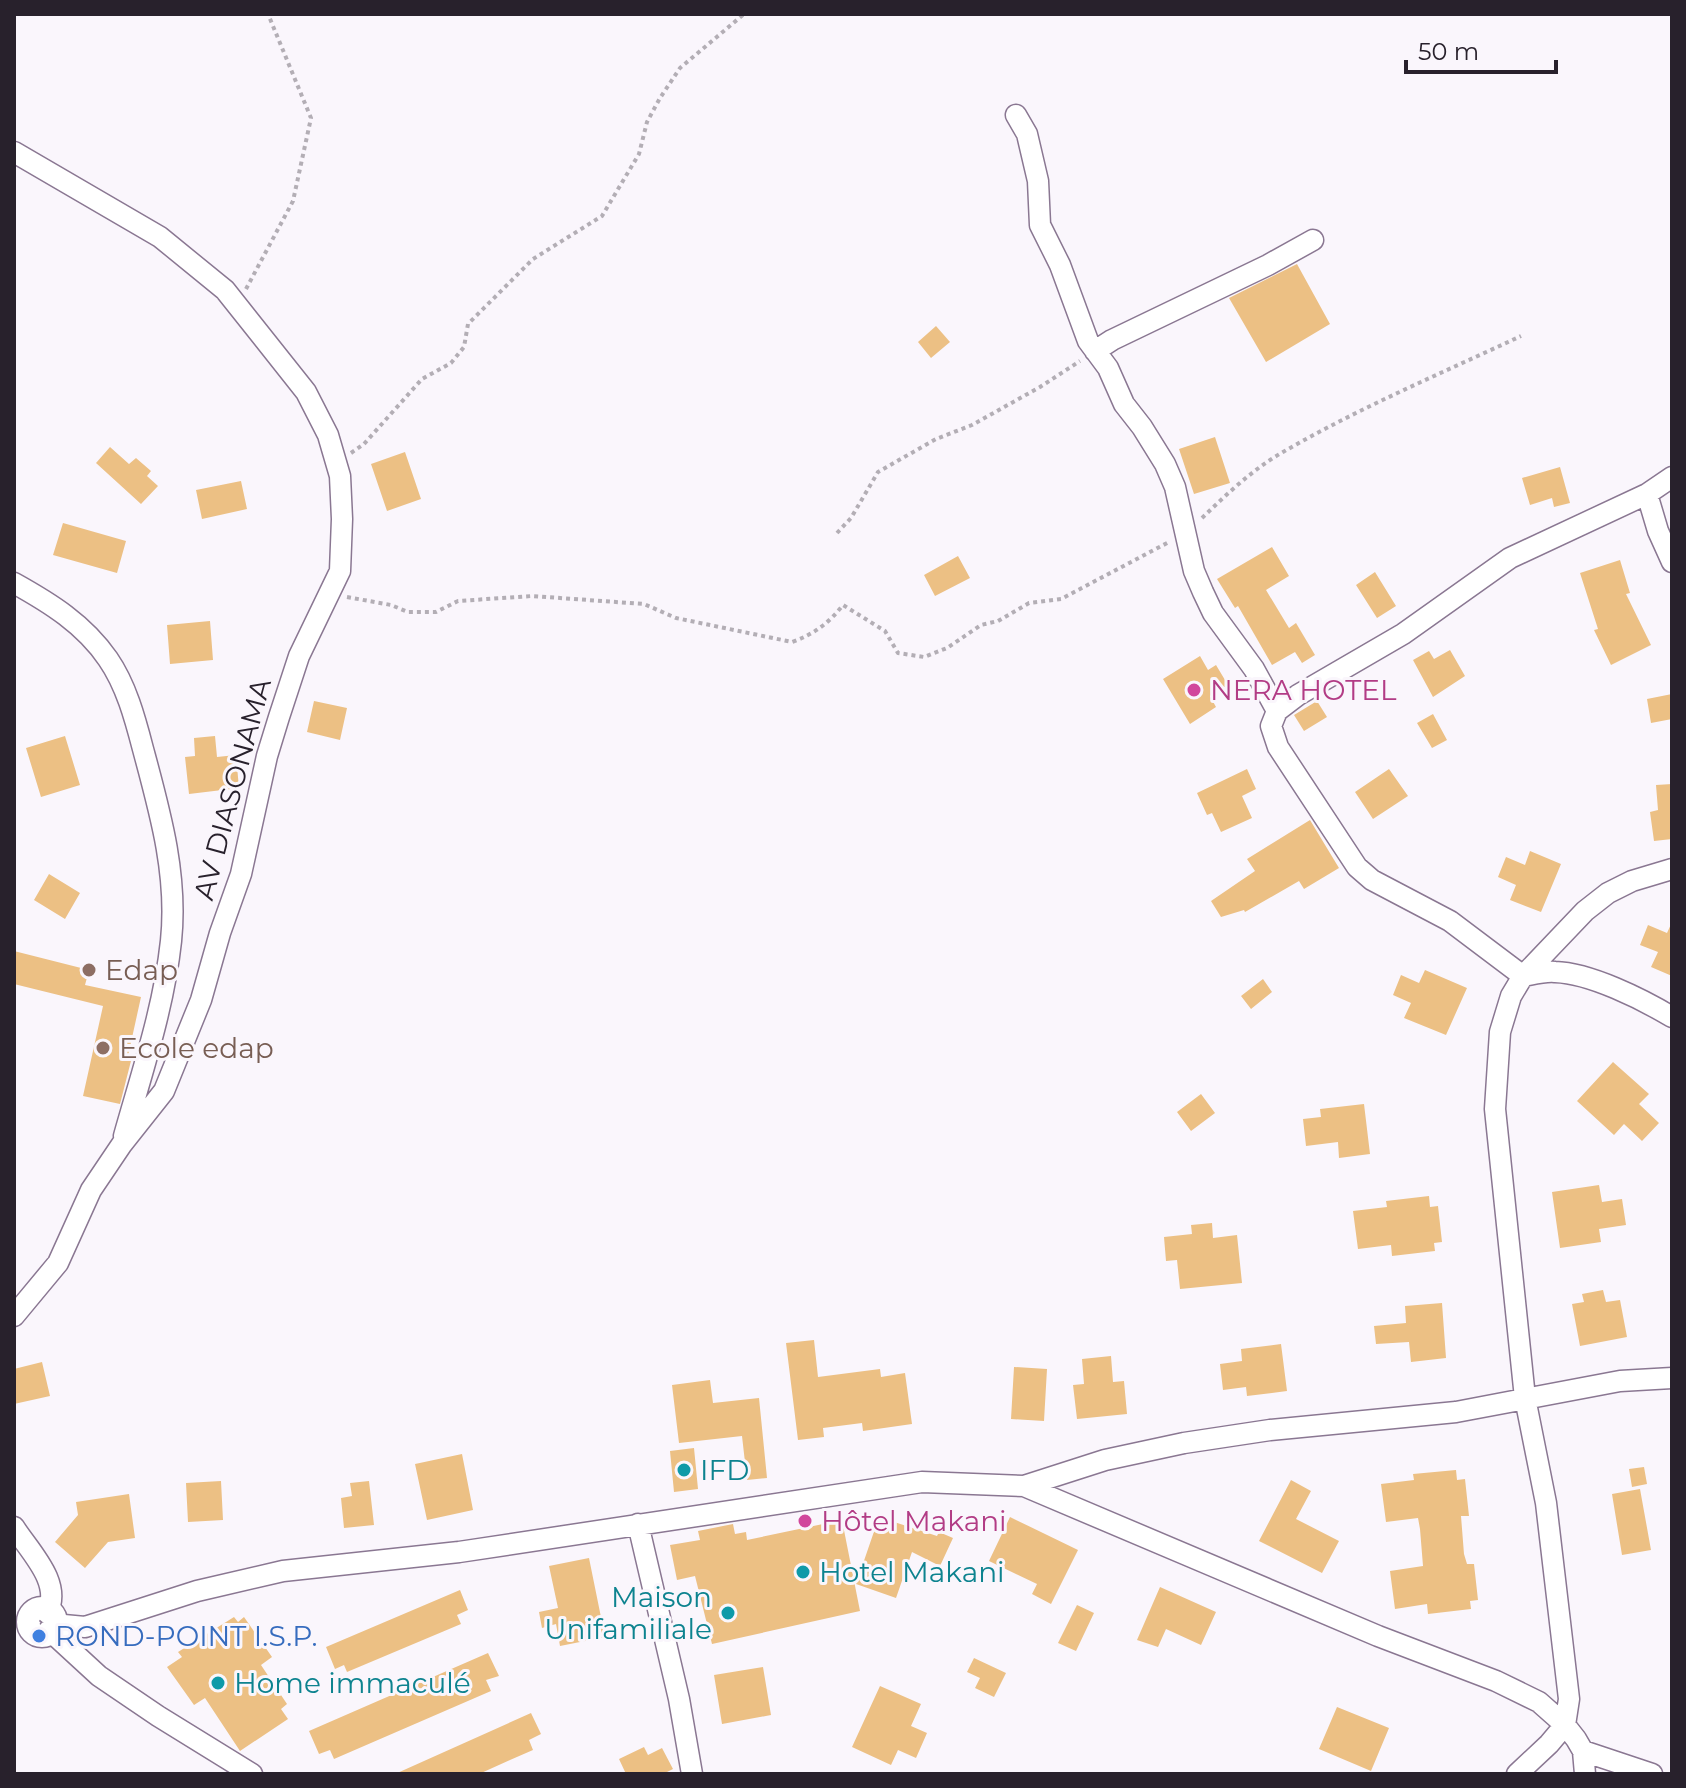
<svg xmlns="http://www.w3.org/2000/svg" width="1686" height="1788" font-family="Montserrat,sans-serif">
	<rect width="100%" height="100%" fill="#faf6fc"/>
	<path fill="#ecc084" d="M1297,264l33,60 -64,38 -37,-64z
		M936,326l14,16 -19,16 -13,-16z
		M1215,437l15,46 -36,11 -15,-45z
		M110,447l19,17 7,-6 15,13 -4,5 11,10 -17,18 -45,-41z
		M405,452l16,47 -34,12 -16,-47z
		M1560,467l10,36 -16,4 -2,-9 -22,7 -8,-27z
		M241,481l6,28 -45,10 -6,-29z
		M63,523l63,18 -9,32 -64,-18z
		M1272,547l17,29 -23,14 23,38 7,-5 19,32 -13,8 -7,-11 -23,13 -34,-59 -3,2 -18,-29z
		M958,556l12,22 -35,18 -11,-21z
		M1620,560l10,33 -4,1 25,51 -40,20 -17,-35 4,-1 -18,-56z
		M1375,572l21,34 -19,12 -21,-33z
		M210,621l3,39 -43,4 -3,-39z
		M1450,650l15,26 -32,21 -20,-37 16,-9 5,8z
		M1200,656l8,14 8,-5 12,20 -18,11 6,11 -26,17 -27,-45z
		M1672,694v25l-21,4 -4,-24z
		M314,701l33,7 -7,32 -33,-8z
		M1317,701l10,16 -23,14 -10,-16z
		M1433,714l14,26 -15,8 -15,-25z
		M65,736l15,49 -39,12 -15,-49z
		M215,736l2,21 19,-2 3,33 -50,6 -4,-37 10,-1 -1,-18z
		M1247,769l9,20 -14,7 10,22 -31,14 -9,-19 -5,2 -10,-22z
		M1389,769l19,27 -35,23 -18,-27z
		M1672,784v55l-18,2 -4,-29 8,-2 -2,-25z
		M1310,820l29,48 -35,21 -5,-8 -54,31 -1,-2 -23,7 -10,-16 44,-30 -8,-12z
		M1530,851l31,13 -20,48 -31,-12 6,-15 -18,-8 8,-20 19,8z
		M49,874l31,19 -15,26 -31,-19z
		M1672,922v54l-21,-9 7,-15 -18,-7 8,-20 19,8z
		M14,951l75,19 -4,15 56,12 -13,59 4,1 -12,47 -37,-8 20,-90 -89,-22z
		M1425,970l42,18 -21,47 -42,-17 7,-15 -18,-8 8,-20 18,8z
		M1263,979l9,13 -21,17 -10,-13z
		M1613,1062l36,32 -10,10 20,19 -17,18 -18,-17 -10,11 -37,-34z
		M1201,1094l14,19 -24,18 -14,-19z
		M1364,1104l6,50 -31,4 -1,-16 -32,4 -3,-27 18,-2 -1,-8z
		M1599,1185l3,17 20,-3 4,26 -27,4 2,13 -41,6 -8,-56z
		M1429,1196l1,11 8,-1 4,36 -8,1 1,8 -43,5 -1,-11 -33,4 -5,-38 34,-4 -1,-6z
		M1212,1223l1,15 24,-3 5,48 -62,6 -3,-29 -11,1 -2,-24 28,-3 -1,-9z
		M1603,1290l3,12 14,-2 7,37 -47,9 -8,-42 12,-2 -2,-8z
		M1442,1303l4,55 -35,4 -2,-20 -33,2 -2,-18 32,-3 -1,-17z
		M814,1340l4,37 62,-8 1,8 24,-4 7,51 -49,7 -1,-8 -39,5 1,9 -26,3 -12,-97z
		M1281,1344l6,47 -40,5 -1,-9 -23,3 -3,-26 22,-3 -1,-12z
		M1111,1356l2,26 11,-1 3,33 -50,5 -4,-34 11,-1 -2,-25z
		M42,1362l8,34 -36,8v-35z
		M1014,1367l33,2 -3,52 -33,-2z
		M710,1380l3,23 46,-5 8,80 -20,2 -5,-44 -63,7 -7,-58z
		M694,1448l4,41 -24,3 -4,-41z
		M462,1454l11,56 -46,10 -12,-56z
		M1644,1467l3,17 -15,3 -3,-18z
		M1456,1470l1,10 8,-1 4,37h-8l3,38 3,10h7l4,36 -8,1 1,8 -43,5 -1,-10 -32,5 -5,-38 33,-5 -3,-37 -2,-11 -32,4 -5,-38 33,-4 -1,-6z
		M1291,1480l20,11 -15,28 43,22 -17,32 -63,-32z
		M221,1481l2,39 -35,2 -2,-39z
		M369,1481l5,44 -30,3 -3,-30 11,-2 -2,-13z
		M1640,1489l11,61 -29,5 -10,-61z
		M129,1494l6,44 -27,4 -23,26 -30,-26 23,-27 -2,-13z
		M879,1517l58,19 2,-4 14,6 -13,28 -28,-14 -16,46 -40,-14z
		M1010,1517l68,33 -27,54 -19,-10 5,-10 -48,-23z
		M842,1520l18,91 -148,33 -17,-68 -18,4 -7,-35 30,-5 -2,-9 35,-7 2,10 11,-2 1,8z
		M589,1558l16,79 -45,9 -4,-22 -14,4 -3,-16 19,-4 -9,-42z
		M1160,1587l56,25 -15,33 -35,-16 -8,18 -21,-7z
		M460,1590l8,20 -11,5 4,9 -114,48 -3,-7 -9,4 -9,-22z
		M1077,1605l17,8 -18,38 -18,-8z
		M234,1617l4,5 6,-5 28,40 -11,8 26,39 -6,5 7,10 -48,32 -35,-53 -11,7 -27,-38 15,-10 -4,-5z
		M488,1653l11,23 -13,4 5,11 -157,68 -4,-9 -11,4 -10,-23z
		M974,1658l32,15 -12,24 -19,-9 5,-10 -13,-6z
		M763,1667l8,48 -49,9 -8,-49z
		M880,1686l41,18 -10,22 16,7 -11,25 -18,-8 -7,15 -39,-18z
		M1337,1707l52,21 -18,43 -52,-22z
		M531,1713l10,21 -12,6 4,10 -23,10 -31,14h-84z
		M644,1747l4,8 14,-7 11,21 -10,5h-37l-7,-15z"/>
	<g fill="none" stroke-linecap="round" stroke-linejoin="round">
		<defs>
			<path id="street" d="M1016,115l11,19 11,47 2,44 20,40 28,76 20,27 16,36 18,23 23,37 10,23 19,84 9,21 10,21 41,56 23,42
				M14,152l146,85 65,53 81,102 22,43 12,41 2,43 -2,52 -41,85 -20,61 -12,39 -26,118 -21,59 -19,67 -37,91 -42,53 -31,46 -33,73 -44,53
				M1095,351l17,-11 156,-75 45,-25
				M1672,477l-25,17 -137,64 -107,76 -105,61 -21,16 -6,15 7,21 79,120 15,13 78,41 73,55c11,-2 22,-5 32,-4 35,1 87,27 117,45
				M1647,494l11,37 14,31
				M14,583c36,20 70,41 94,76 18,26 27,59 35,90 17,63 35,126 28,192 -7,66 -29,131 -47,195
				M1024,1486l354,150 118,45 43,21 26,23 11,14 7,12 2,23
				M638,1524l41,175 13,75
				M14,1527c16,25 49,56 33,86
				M53,1624l32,3 112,-36 86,-20 176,-19 463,-70 102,4 81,-26 79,-17 86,-13 186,-18 164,-31 52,-3
				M49,1630l50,46 59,40 94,58
				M1583,1751l69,23
				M1517,1774l32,-30 16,-19 4,-26 -23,-196 -21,-105 -30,-289 5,-77 11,-36 12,-20 62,-65 23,-18 24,-12 40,-12"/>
			<path id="secondary" d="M31 1622a11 11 0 1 1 22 0a11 11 0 1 1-22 0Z"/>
		</defs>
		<use href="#street" stroke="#8a7792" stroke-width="23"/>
		<use href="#secondary" stroke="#8a7792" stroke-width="31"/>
		<path stroke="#b3aeb5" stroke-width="4" stroke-dasharray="4 4" stroke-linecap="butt" d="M246,289l47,-88 18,-83 -43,-104
			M351,453l13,-9 58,-65 29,-16 13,-16 4,-23 65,-65 69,-43 37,-62 8,-32 13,-24 20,-30 64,-54
			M1202,518c25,-24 51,-49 81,-66 76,-44 159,-79 238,-116
			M837,533l14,-15 27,-46 58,-33 36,-14 68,-38 40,-26
			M347,597l44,8 17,7h28l22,-11 74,-5 112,8 32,14 116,24c22,-8 36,-18 51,-37l42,26 13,22 26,4 23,-9 34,-23 17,-4 31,-18 32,-4 108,-57"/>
		<use href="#street" stroke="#fff" stroke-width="20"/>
		<use href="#secondary" stroke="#fff" stroke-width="28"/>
	</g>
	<g fill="#d1479c" stroke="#faf6fc" stroke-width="3">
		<circle cx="1194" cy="690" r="8"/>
		<circle cx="805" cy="1521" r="8"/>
	</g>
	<g fill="#8d6e63" stroke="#faf6fc" stroke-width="3">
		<circle cx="89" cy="970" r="8"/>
		<circle cx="103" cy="1048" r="8"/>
	</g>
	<g fill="#0f9aa8" stroke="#faf6fc" stroke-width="3">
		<circle cx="684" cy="1470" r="8"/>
		<circle cx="803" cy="1572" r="8"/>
		<circle cx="728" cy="1613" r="8"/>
		<circle cx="218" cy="1683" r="8"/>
	</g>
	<circle fill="#3f7fe0" stroke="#faf6fc" stroke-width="3" cx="39" cy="1636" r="8"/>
	<g text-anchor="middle" stroke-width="6" stroke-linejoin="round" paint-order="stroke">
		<g font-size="28" fill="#b23c85" stroke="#faf6fc" text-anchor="start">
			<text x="1210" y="700">NERA HOTEL</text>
			<text x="821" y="1531">Hôtel Makani</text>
		</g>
		<g font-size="28" fill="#28212c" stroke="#faf6fc">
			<text transform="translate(232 789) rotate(-75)" y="10">AV DIASONAMA</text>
		</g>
		<g font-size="28" fill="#785e54" stroke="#faf6fc" text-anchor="start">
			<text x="105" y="980">Edap</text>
			<text x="119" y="1058">Ecole edap</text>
		</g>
		<g font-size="28" fill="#0d838f" stroke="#faf6fc" text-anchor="start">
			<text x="700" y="1480">IFD</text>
			<text x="819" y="1582">Hotel Makani</text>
			<text x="712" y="1607" text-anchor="end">Maison<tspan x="712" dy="32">Unifamiliale</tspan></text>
			<text x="234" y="1693">Home immaculé</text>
		</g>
		<g font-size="28" fill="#366cbe" stroke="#faf6fc" text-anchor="start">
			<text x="55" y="1646">ROND-POINT I.S.P.</text>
		</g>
	</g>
	<rect width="1686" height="1788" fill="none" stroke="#28212c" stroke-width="32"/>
	<path d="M1406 60v12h150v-12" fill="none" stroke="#28212c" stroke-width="4"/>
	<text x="1418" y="60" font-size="24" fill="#28212c" stroke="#faf6fc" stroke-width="6" paint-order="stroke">50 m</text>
</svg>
